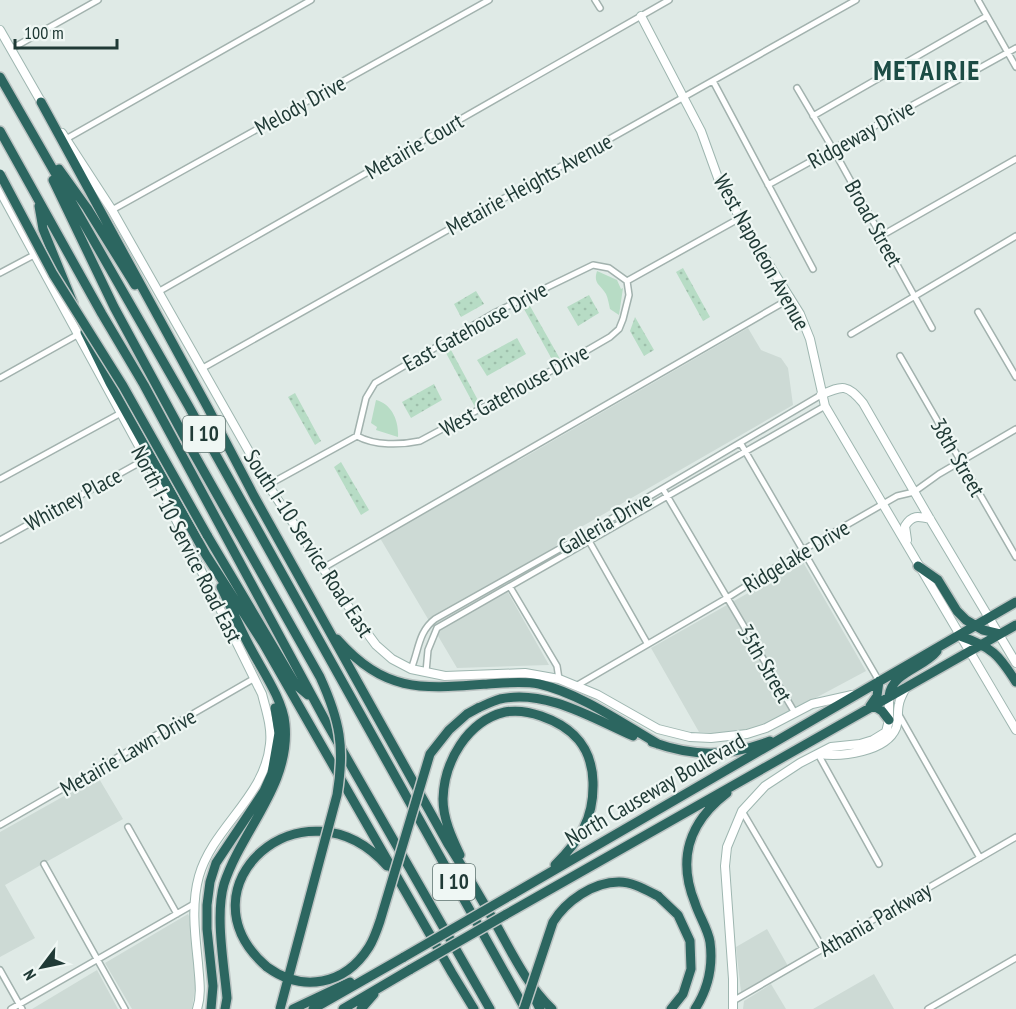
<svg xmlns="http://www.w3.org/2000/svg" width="1016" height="1009" font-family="'PT Sans Narrow',sans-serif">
	<defs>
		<pattern id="grass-dots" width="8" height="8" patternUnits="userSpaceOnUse" patternTransform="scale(1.5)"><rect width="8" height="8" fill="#b7dcc5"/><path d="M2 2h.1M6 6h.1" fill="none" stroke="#9dbeaa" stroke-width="1.8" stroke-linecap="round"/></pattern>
	</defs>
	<rect width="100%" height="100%" fill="#dfeae6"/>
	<path fill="#cddad5" d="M748,328l13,22 20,8 7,10 5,37 -231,133 -9,12 -52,30 48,85 -92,3 -80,-135 124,-72h17z
		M803,562l63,109 -101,54 -38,9 -28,-2 -48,-84z
		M98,777l25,42 -118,66 30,53 -35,19v-125z
		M188,914l1,2 7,66 -4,27h-60l-27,-46z
		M767,929l21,37 -47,26 -5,-45z
		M97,970l21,39h-86z
		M874,974l20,35h-81l7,-4z
		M771,984l15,25h-43l1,-8z"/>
	<path fill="url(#grass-dots)" d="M683,268l27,49 -7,4 -27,-49z
		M476,291l8,13 -23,13 -7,-13z
		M589,295l10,18 -21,13 -11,-19z
		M530,306l30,53 -6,4 -30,-54z
		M635,317l19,33 -10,6 -14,-25z
		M517,338l9,16 -39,22 -10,-16z
		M451,350l29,54 -5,3 -29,-54z
		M434,384l8,16 -31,18 -9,-16z
		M295,393l26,48 -6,4 -27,-48z
		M341,462l28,48 -8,5 -27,-48z"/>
	<path fill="#b7dcc5" d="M597,271l20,9 4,9 2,-1 -4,27 -9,-6c-1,-4 -2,-11 -4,-15 -6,-10 -13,-10 -9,-23z
		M376,400c16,4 23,21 22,37l-22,-7 1,-3 -6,-4z"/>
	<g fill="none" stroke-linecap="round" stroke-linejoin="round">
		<defs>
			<path id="street" d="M595,0l5,8
				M978,0l38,67
				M11,49l87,-49
				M713,81l100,188
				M797,88l36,61 99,179
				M813,116l174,-100
				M66,139l245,-139
				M768,185l248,-137
				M112,210l377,-210
				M881,236l135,-77
				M0,273l34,-18
				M627,281l113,-63
				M158,292l511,-292
				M978,312l38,65
				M851,334l165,-98
				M900,356l116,201
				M201,369l655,-369
				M0,378l77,-43
				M357,436l9,-38 9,-15 121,-71 97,-47 16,3 18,13
				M357,436c18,10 44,9 63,5l140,-75 50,-29 9,-8 4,-10 6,-24 -2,-14
				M741,444l138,237
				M0,479l121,-66
				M268,485l89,-49
				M663,489l132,224
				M0,540l146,-81
				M589,541l58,102
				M323,568l468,-270
				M510,587l47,79 2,13
				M411,669c8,-19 7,-37 24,-50l142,-80 244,-144
				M426,672l2,-22 9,-22 388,-222
				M576,686l151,-88 76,-48 94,-54 17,-4 25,-18 77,-45
				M899,715l81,143
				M818,754l61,110
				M742,811l82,139
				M0,825l255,-147
				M128,827l49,87
				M44,864l81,145
				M0,970l22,39
				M733,1001l283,-164
				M11,1009l183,-105
				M928,1009l88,-51"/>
			<path id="secondary" d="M641,16l60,115 17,47 22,40 60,96 10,25 15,67 191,324
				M0,30l43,75
				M62,133l50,77 156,275 88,133 20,27 16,14 19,10 34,7 80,-3 34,6 39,16 60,34 32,8 21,1 36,-4 19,-6 46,-24 40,-9
				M0,191l146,268 116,235c4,16 10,33 8,50 -5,53 -57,83 -71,132 -8,28 -4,59 -1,87 1,15 4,31 -1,46
				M821,395c22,-10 26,-11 42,8l67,116 86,144
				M907,540l-2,-14c7,-11 13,-10 25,-7
				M819,754c23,3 67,-2 77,-26 3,-8 1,-16 3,-24 1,-6 5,-12 7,-17
				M733,1009v-30l-8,-113 2,-19 15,-36 23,-25 35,-23 31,-16 29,-3 13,-4 13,-8 3,-12v-24"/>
			<path id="highway" d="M0,77l188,328 337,604
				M41,102l167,306 46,88 194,348c18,28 34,56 50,84 16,29 30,58 54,81
				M0,131l102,183 42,71 181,335 165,289
				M59,169l28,39 48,77
				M53,180l61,127 71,131
				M39,206l4,23 30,74
				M85,332l25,51 96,172 57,88 189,330 22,36
				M207,535l89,150 12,10
				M918,566l20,14 19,31 9,9 17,10 17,4
				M221,587c10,20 19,42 30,62 11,21 32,51 34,75 6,61 -43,105 -61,160 -9,31 0,81 3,114l-2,11
				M960,636c32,11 39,19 56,46
				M337,639c48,54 84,50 151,45 16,-1 34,-3 51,0 40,9 83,39 119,60
				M889,696c3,-24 35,-28 48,-45
				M870,706l7,-10 2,-15
				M874,706l8,5 7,9
				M478,708c7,-3 15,-7 22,-9 46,-10 92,19 133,37
				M652,742c42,15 76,15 118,-1
				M460,855c-8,-17 -17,-36 -17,-56 1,-37 24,-78 62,-87 12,-2 25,0 36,4 32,11 51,31 52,66 1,37 -13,58 -38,83
				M513,894l503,-292
				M658,896l20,19 12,26 1,28 -8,25 -12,15
				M505,915l511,-290
				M267,967c-92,-80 37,-194 120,-101
				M532,993l8,16
				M211,1009l2,-23 -6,-57v-24l3,-23 6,-19 48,-72 8,-18 7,-40 -4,-25
				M293,1009l57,-27
				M313,1009l91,-52
				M343,1009l68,-40
				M361,1009l13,-15
				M695,1009c13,-20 18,-44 15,-67 -2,-13 -11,-26 -15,-39 -18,-44 -6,-81 32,-110"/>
		</defs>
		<use href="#street" stroke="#a2b2ae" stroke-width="8"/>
		<use href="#secondary" stroke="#9eb6b0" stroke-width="10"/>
		<use href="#highway" stroke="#bcc4c3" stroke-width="12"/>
		<use href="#street" stroke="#fff" stroke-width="5"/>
		<use href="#secondary" stroke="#fff" stroke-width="8"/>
		<use href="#highway" stroke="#2c6660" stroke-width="9"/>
		<defs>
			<path id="highway-bridge" d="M0,174l53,100 70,112 84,149
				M185,438l135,239c20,44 25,70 17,118l-57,214
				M404,957l109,-63
				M267,967c36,26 78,18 102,-20 5,-8 8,-17 11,-26l50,-167 19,-24 18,-16 11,-6
				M411,969l94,-54
				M524,1009l29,-87c13,-21 40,-40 66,-40 14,0 27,8 39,14"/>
		</defs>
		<use href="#highway-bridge" stroke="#bcc4c3" stroke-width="12" stroke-linecap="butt"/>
		<use href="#highway-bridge" stroke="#2c6660" stroke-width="9"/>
	</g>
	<g text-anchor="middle" stroke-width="4.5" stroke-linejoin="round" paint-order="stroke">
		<g fill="#eff7f4" stroke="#5e736f" stroke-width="1.5">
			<rect x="183" y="416" width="42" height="36" rx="4.5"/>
			<rect x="433" y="864" width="42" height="36" rx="4.5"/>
		</g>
		<g font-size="21" font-weight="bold" fill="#203a36">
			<text x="204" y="441">I 10</text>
			<text x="454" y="889">I 10</text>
		</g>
		<g font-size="22" fill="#203a36" stroke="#eff7f4">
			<text transform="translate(300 105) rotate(-29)" y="8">Melody Drive</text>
			<text transform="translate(861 134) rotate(-29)" y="8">Ridgeway Drive</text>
			<text transform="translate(414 146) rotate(-30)" y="8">Metairie Court</text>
			<text transform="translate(529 184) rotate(-29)" y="8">Metairie Heights Avenue</text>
			<text transform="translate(874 223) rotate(61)" y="8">Broad Street</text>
			<text transform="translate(762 252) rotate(61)" y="8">West Napoleon Avenue</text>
			<text transform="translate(475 326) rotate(-29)" y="8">East Gatehouse Drive</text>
			<text transform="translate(514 390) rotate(-29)" y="8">West Gatehouse Drive</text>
			<text transform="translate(958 457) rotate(60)" y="8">38th Street</text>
			<text transform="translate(73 499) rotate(-29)" y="8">Whitney Place</text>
			<text transform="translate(605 523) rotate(-30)" y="8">Galleria Drive</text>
			<text transform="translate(309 543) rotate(57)" y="8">South I-10 Service Road East</text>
			<text transform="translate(187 544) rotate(63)" y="8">North I-10 Service Road East</text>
			<text transform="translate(796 556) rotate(-31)" y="8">Ridgelake Drive</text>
			<text transform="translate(765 663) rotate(60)" y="8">35th Street</text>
			<text transform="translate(128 752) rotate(-30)" y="8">Metairie Lawn Drive</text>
			<text transform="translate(655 789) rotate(-30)" y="8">North Causeway Boulevard</text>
			<text transform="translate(875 919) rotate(-30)" y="8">Athania Parkway</text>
		</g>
		<g font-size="28" font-weight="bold" letter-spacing="1.5" fill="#1c4c45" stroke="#eff7f4">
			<text x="927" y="80">METAIRIE</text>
		</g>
	</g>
	<g transform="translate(42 967) rotate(238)" stroke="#eff7f4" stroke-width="4.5" paint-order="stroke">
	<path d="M0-4.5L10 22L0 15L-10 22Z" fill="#203a36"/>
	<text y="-9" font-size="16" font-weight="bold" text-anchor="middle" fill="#203a36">N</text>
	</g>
	<path d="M15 39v9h102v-9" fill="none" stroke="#203a36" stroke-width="3"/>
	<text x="24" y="39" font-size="18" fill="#203a36" stroke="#eff7f4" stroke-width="4.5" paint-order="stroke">100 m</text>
</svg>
